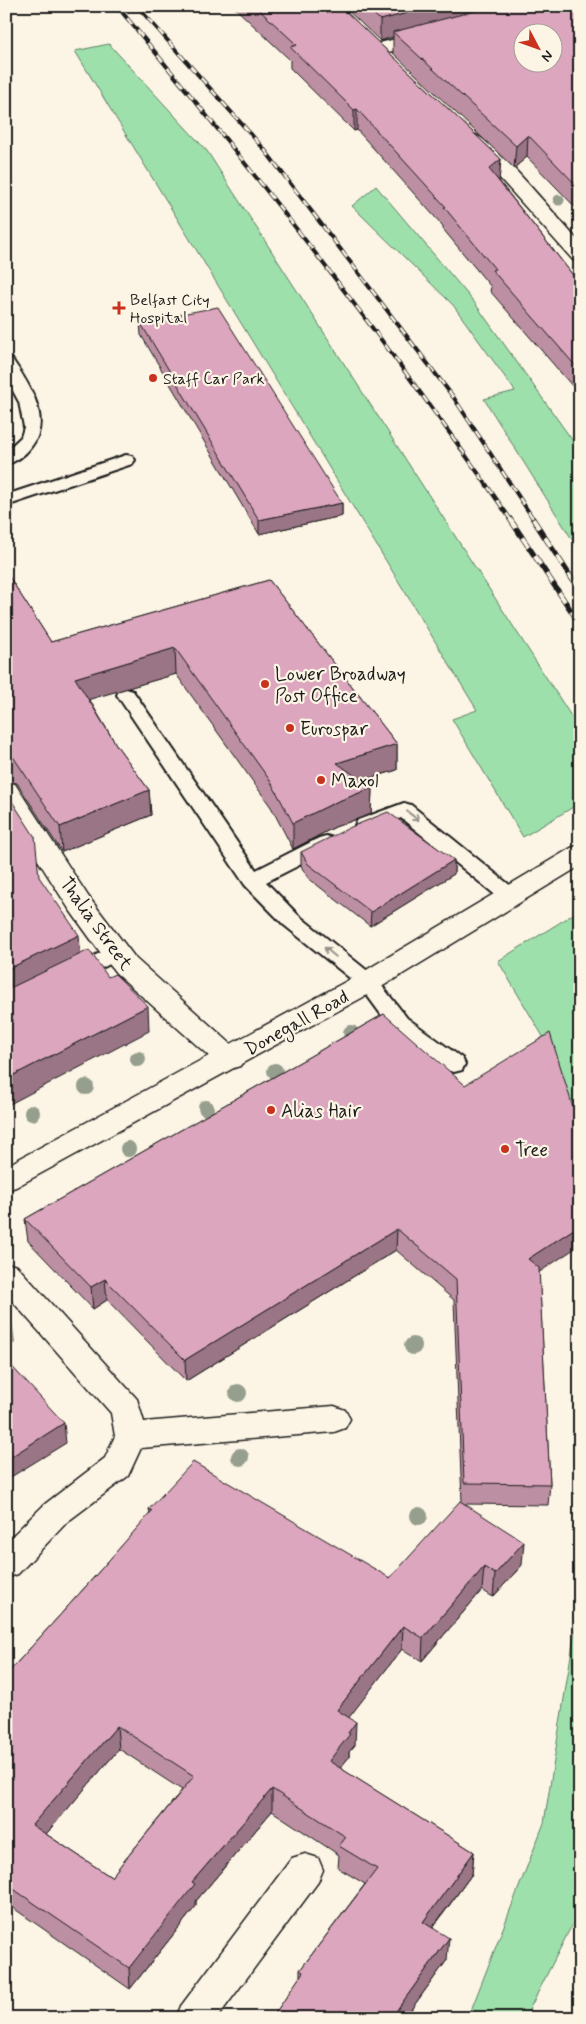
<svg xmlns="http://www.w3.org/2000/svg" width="586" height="2024" font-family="Mynerve,sans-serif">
	<rect width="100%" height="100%" fill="#fcf5e5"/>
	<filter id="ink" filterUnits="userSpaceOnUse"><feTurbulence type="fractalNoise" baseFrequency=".02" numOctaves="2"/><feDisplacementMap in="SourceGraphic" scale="10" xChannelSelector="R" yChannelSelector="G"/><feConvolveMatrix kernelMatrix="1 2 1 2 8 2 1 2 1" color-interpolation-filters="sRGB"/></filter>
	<g filter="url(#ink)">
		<path fill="#9ee0ab" stroke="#5d7e64" d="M109,44l98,107 373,579v73l-57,34 -71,-118 25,-9 -402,-659z
			M376,186l98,116 106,149v101l-96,-153 31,-8 -62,-86 -101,-99z
			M580,910v234l-26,-89 -56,-94z
			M580,1599v310l-55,109h-57l76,-195z"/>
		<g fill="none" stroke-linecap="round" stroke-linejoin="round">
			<defs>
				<path id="service" d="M6,358l6,1c17,25 41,61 19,88 -6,8 -15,15 -25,17v-13l15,-14 3,-10 -5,-25 -13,-24z
					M126,455l6,1 3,4 -3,4 -126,42v-11z
					M126,689l7,2 123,179 63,-32 7,-2 7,2 3,5 -3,5 -67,34 32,33 77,62 32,41 55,40 3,6 -3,6 -8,2 -8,-2 -55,-42 -30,-41 -77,-62 -39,-40 -128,-190 2,-4z
					M404,803l7,2 107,87 3,5 -3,5 -7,2 -7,-2 -103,-84 -36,14 -7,-2 -3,-5 3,-5z
					M115,946l7,2 3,5 -3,5 -42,21 -7,2 -7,-2 -3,-5 3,-5z"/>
				<path id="minor" d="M429,31l6,1 3,4 -3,4 -58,15 -6,-2 -3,-4 3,-4z
					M473,134c20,5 89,89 107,109v19l-7,-2 -84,-94 -23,-22 -3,-4 3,-4z
					M6,782l9,2 73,112 48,63 104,93 4,7 -4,7 -10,3 -10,-3 -104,-93 -16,-21 -31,-43 -63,-99z
					M6,1263l11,3 120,133 7,23 190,-16 11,4 5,9 -5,9 -11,4 -193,16 -13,28 -61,46 -49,52 -12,4v-36l39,-38 60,-46 10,-22 -4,-23 -105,-119z
					M305,1854l13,4 5,12 -5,12 -101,136h-41l5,-12 111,-148z"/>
				<path id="tertiary" d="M580,845v21l-202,123 -362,198 -10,3v-24l352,-191 213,-127z"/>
			</defs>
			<use href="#service" stroke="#1c1c1c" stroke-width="4"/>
			<use href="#minor" stroke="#1c1c1c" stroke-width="3"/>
			<use href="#tertiary" stroke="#1c1c1c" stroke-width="3"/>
			<use href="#service" fill="#fcf5e5" fill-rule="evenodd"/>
			<use href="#minor" fill="#fcf5e5" fill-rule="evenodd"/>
			<use href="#tertiary" fill="#fcf5e5" fill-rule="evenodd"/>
			<defs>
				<path id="rail-far1" d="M117,6c138,166 271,336 394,514
					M137,6l127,143 190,249 80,122"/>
				<path id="rail" d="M510,519l70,105
					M533,519l47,72"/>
			</defs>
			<use href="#rail-far1" stroke="#1c1c1c" stroke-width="4"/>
			<use href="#rail" stroke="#1c1c1c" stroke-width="5.5"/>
			<use href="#rail-far1" stroke="#fcf5e5" stroke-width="2.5" stroke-dasharray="8" stroke-linecap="butt"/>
			<use href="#rail" stroke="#fcf5e5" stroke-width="4" stroke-dasharray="11" stroke-linecap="butt"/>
		</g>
		<g fill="#969e8e">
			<circle cx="559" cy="200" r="5.5"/>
			<circle cx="351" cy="1033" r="8"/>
			<circle cx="138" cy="1059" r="8"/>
			<circle cx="275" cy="1071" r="8"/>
			<circle cx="86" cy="1087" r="8"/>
			<circle cx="206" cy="1108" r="8"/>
			<circle cx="32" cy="1113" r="8"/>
			<circle cx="128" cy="1149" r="8"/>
			<circle cx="413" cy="1346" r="9"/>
			<circle cx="238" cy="1393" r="9"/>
			<circle cx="240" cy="1457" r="9"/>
			<circle cx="419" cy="1516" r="9"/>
		</g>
		<path fill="#bd8fa3" stroke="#1c1c1c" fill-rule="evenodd" d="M233,6h107l161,153 -2,22 81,103v111l-90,-104 1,-4 -48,-58v-3l-86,-96 -3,1 -64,-63v-8z
			M343,6h237v206l-53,-55 -13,11 -121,-115v-16l-13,4z
			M140,322l202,181v13l-83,18 -118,-199z
			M6,572l45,70 218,-62 128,164v26l-36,11 11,7 -1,26 -36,13 -42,22 -22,-42 -95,-133 -87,25 28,47 32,44 2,25 -89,37 -45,-69 -11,-2z
			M301,852l153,8v14l-84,52 -62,-48 -7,-12z
			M384,1014l155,258 11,212 -2,21 -83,-1 57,61 -29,32 -11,-7 -60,71 -20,-12 -54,69 7,27 -6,7v5l-9,11 134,84 -2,22 -39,54 14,32 -42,58h-133l28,-41v-7l65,-86 -27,-16 1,-13 -67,-44 -76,90v5l-66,83 -124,-86v-228l82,-91 62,-70 -1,-5 241,69 72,-76 -8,-202 -58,-50 -210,131 -79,-81 -14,9 -65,-68 -3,-22zM119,1749l63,41 -71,87 -65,-43z"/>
		<path fill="#9a7485" stroke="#1c1c1c" d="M435,6h80l-122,26v5l-13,4v-21z
			M357,109v21l-3,1v-21z
			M528,135l-1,22 -13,11 2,-22z
			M501,159l-2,22 -11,9 1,-21z
			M342,503v13l-83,18v-14z
			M175,648l1,26 -99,29 -2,-25z
			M397,744v26l-61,18 1,-25z
			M372,788l-1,26 -36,13 -42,22v-26l43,-21z
			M149,790l2,25 -89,37 -2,-25z
			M454,860v14l-84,52 1,-14z
			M79,935l2,26 -75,36v-27z
			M148,1006l1,25 -143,75v-27z
			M580,1225v20l-54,36 2,-22z
			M397,1229l-1,21 -210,131 -1,-21z
			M105,1279l2,21 -14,9 -2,-22z
			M12,1324l2,19 -8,5v-21z
			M64,1423l2,20 -60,37v-20z
			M524,1542l-2,23 -29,32 2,-23z
			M484,1567l-2,23 -60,71 1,-23z
			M403,1626l-1,23 -65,84v-23z
			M356,1722l-1,23 -6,7v5l-21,27 1,-23 19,-28z
			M117,1726l2,23 -84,98 -3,-22z
			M272,1789v22l-76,90v5l-66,83 -1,-21 63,-86z
			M474,1852l-2,22 -51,69 2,-21z
			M449,1938l-2,22 -42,58h-14z"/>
		<path fill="#dca6be" stroke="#1c1c1c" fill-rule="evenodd" d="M255,6h85l161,153 -12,10 91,115v87l-88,-101 3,-1 -51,-62h2l-89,-98 -3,1 -64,-63 7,-2z
			M365,6h70l-55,14z
			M494,6h86v183l-52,-54 -12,11 -123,-114zM524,32h30v30h-30z
			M218,307l124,196 -83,17 -119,-198z
			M6,572l45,70 218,-62 128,164 -60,19 35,25 -36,14 -43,21 -22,-41 -96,-134 -100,30 42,68 32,44 -89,37 -46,-69 -8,-2z
			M6,792l29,45 4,40 40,58 -73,35z
			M388,812l66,48 -83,52 -63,-48 -7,-12 50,-25z
			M89,950l19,27 7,-3 33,32 -142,73v-89z
			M384,1014l81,71 85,-52 30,97v70l-3,2 3,2v21l-52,34 11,9 11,216 -86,-1 -8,-204 -59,-50 -212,131 -80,-81 -14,8 -66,-68z
			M6,1317l6,7 -6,3z
			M6,1360l58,63 -58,37z
			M193,1462l197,116 70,-77 64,41 -29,32 -11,-7 -61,71 -20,-12 -66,84 19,12 -8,11 2,1 -21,27 145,91 -51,70 26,16 -58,80h-119l31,-46 -3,-2 77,-101 -38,-23 7,-9 -74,-48 -80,93 3,2 -66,84 -123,-84v-209l82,-91 64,-73 -3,-2zM117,1726l77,50 -83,101 -79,-52z"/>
		<defs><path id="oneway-shaft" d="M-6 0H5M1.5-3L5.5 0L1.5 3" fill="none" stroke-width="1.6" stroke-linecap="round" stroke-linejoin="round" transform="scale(1.25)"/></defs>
		<g stroke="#97938b">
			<use href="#oneway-shaft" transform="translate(413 816) rotate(38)"/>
			<use href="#oneway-shaft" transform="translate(330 952) rotate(-141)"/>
		</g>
	</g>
	<g fill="#c8321e" stroke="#fcf5e5" stroke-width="2">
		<path d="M116.5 300.5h5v5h5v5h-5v5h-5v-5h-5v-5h5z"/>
		<circle cx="153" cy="378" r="5"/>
		<circle cx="265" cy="684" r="5"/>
		<circle cx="290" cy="728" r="5"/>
		<circle cx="321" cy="780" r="5"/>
		<circle cx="271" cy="1110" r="5"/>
		<circle cx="505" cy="1149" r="5"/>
	</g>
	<g text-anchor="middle" stroke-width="4.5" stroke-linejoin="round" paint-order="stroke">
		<g font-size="16" fill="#1c1c1c" stroke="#fcf5e5" text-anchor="start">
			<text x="130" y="305">Belfast City<tspan x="130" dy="18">Hospital</tspan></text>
			<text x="163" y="384">Staff Car Park</text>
		</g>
		<g font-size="19" fill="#1c1c1c" stroke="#fcf5e5" text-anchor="start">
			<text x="275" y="680">Lower Broadway<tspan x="275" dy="22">Post Office</tspan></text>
			<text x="300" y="735">Eurospar</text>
			<text x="331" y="787">Maxol</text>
			<text x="281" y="1117">Alias Hair</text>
			<text x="515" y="1156">Tree</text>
		</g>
		<g font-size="19" fill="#1c1c1c" stroke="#fcf5e5">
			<text transform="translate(97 923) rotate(54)" y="7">Thalia Street</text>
			<text transform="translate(296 1022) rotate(-29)" y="7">Donegall Road</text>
		</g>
	</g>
	<rect width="586" height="2024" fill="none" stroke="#fcf5e5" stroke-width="25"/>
	<rect x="12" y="12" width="561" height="1999" fill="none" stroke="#1c1c1c" stroke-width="2" filter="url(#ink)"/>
	<g transform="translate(538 48) rotate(131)"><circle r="24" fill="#fcf5e5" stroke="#a29e95"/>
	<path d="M0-4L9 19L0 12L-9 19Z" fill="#c8321e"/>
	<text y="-8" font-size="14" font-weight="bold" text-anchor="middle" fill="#1c1c1c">N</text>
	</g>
</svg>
